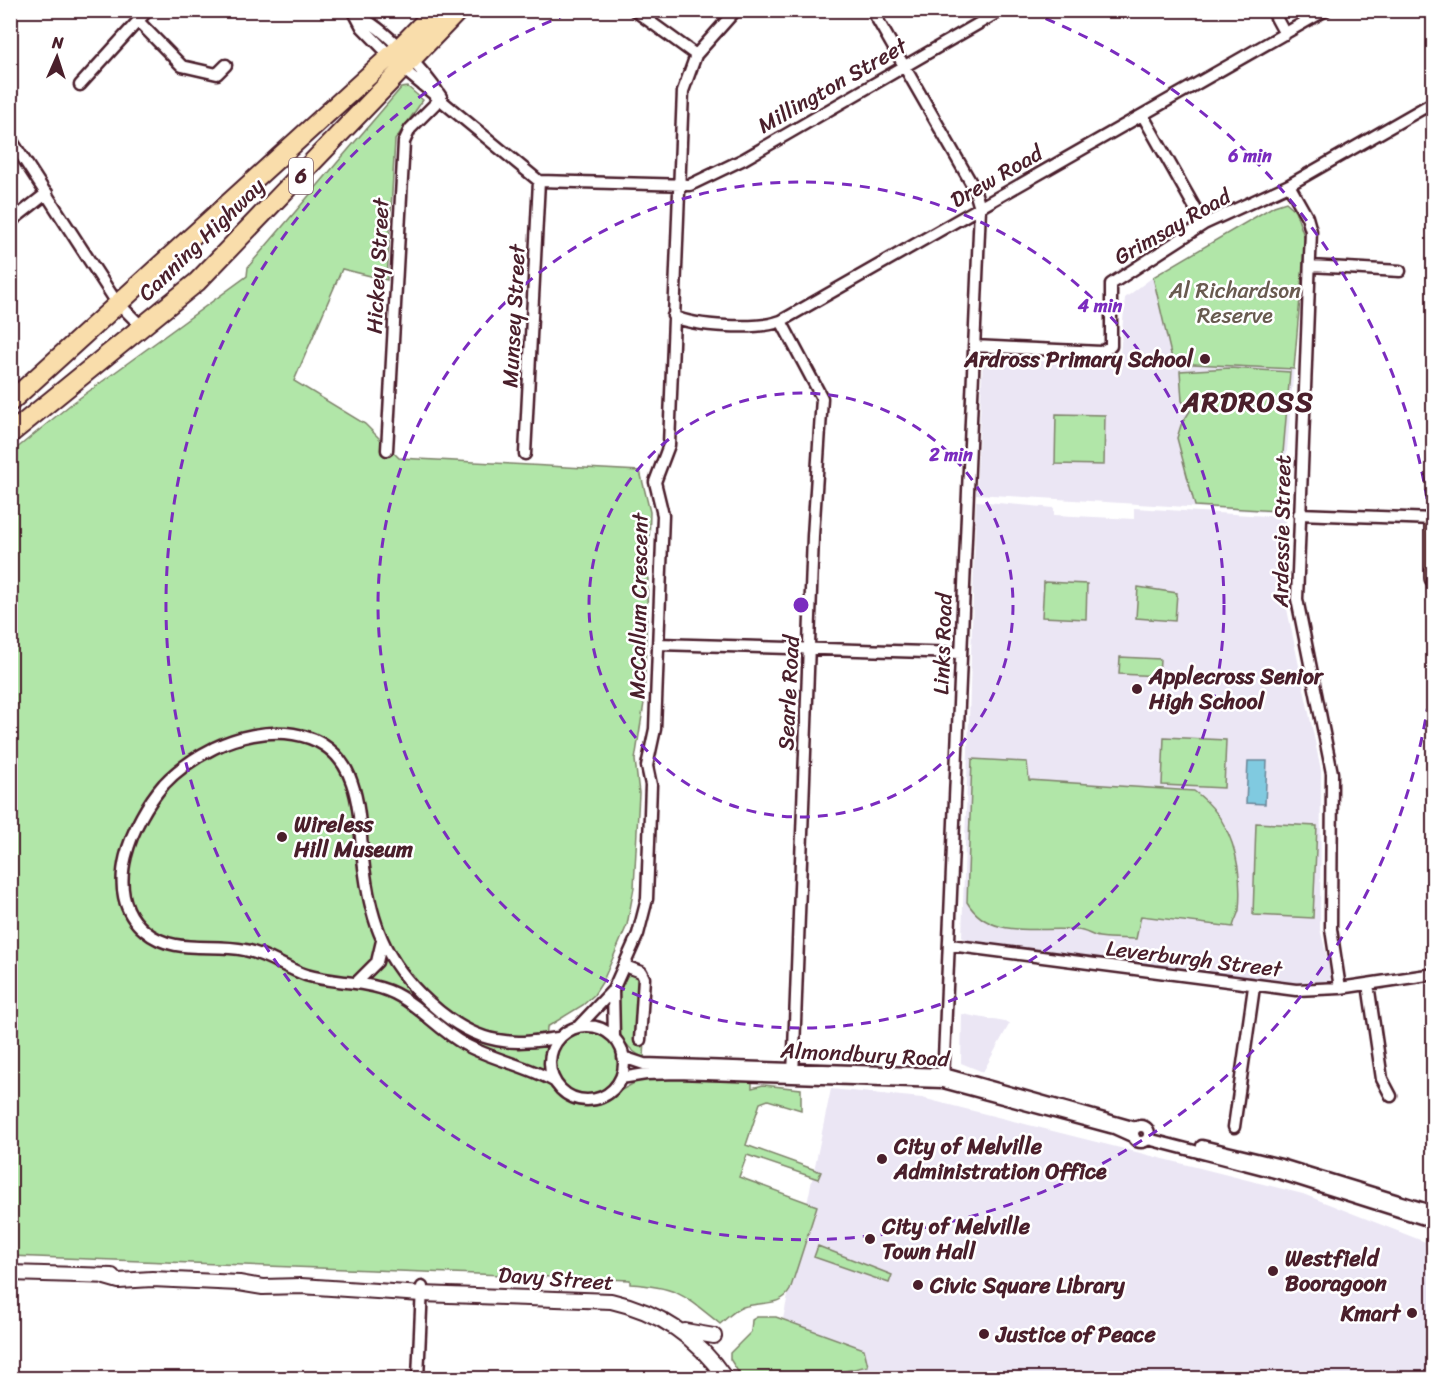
<svg xmlns="http://www.w3.org/2000/svg" width="1444" height="1389" font-family="Sriracha,sans-serif">
	<rect width="100%" height="100%" fill="#fff"/>
	<filter id="ink" filterUnits="userSpaceOnUse"><feTurbulence type="fractalNoise" baseFrequency=".0167" numOctaves="2"/><feDisplacementMap in="SourceGraphic" scale="12" xChannelSelector="R" yChannelSelector="G"/><feConvolveMatrix kernelMatrix="1 2 1 2 8 2 1 2 1" color-interpolation-filters="sRGB"/></filter>
	<g filter="url(#ink)">
		<path fill="#ebe6f4" d="M1286,202l9,8 9,32 -22,271 -306,-19 7,-137 118,8 13,-4 6,-6 5,-57 28,-21 121,-71z
			M976,501l78,7v7l80,4v-11l151,9 2,92 34,161 -1,159 11,44 -1,10 -7,5 -10,3 -341,-47 -10,-7z
			M962,1014l48,9 -27,49 -22,-9z
			M831,1089l91,9 381,96 130,51v133h-621l55,-11 -84,-48z"/>
		<path fill="#b1e6a8" stroke="#7e826a" stroke-width="1.5" d="M408,87l15,13 -28,40 -8,140 -45,-11 -48,112 71,43 34,34 241,13 10,41 -6,191 -9,57 4,33 -5,95 -7,37 -24,56 -9,14 -11,10 -36,22 -1,16 4,1 -4,13 -2,25 28,21 21,3 52,-29 107,3v8l11,-3 38,4v21l-33,-10 -8,3 -14,42 75,27 -3,7 -71,-24 -8,22 78,29 -27,84c-9,17 -30,11 -47,17 -9,3 -16,11 -23,17 -36,-29 -42,-37 -90,-40v-4l-619,-24v-803l59,-48 177,-129 1,-9 153,-179z
			M1286,202l9,8 10,29 -11,130 -121,-6 -20,-86 121,-71z
			M1230,368l60,4 -12,139 -83,-5 -18,-68 4,-13 9,-14 -8,-10 -2,-30z
			M1056,414l49,1 -1,50 -49,-1z
			M1044,582l43,2 -1,35 -44,-2z
			M1138,587l39,6 -2,28 -39,-3z
			M1120,657l40,2 -1,17 -40,-2z
			M1164,737l62,3 -2,48 -62,-3z
			M972,759l55,3 2,18 165,11c38,27 49,74 45,119 -1,5 -5,11 -6,17l-92,-11 -5,23c-12,-1 -25,0 -37,-2 -7,-1 -14,-7 -22,-7 -38,-4 -87,11 -110,-28z
			M1256,823l61,3 -4,92 -60,-3z
			M634,974l6,6 5,58 -1,20c-33,-17 -34,-53 -17,-82z
			M555 1062a32 32 0 1 1 64 0a32 32 0 1 1-64 0Z
			M818,1246l74,29 -3,8 -75,-26z
			M757,1317h19l88,32 4,17 -56,12h-70l-12,-19v-6l21,-21 1,-12z"/>
		<path fill="#80cae0" stroke="#6a8698" stroke-width="1.5" d="M1248,761h19l-2,43 -19,-1z"/>
		<g fill="none" stroke-linecap="round" stroke-linejoin="round">
			<defs>
				<path id="street" d="M353,10l9,17 41,42 136,112 151,4 54,-26 258,-149
					M634,10l62,45
					M872,10l102,178 6,20 -37,874
					M1272,10l13,24
					M358,16c26,11 68,57 83,81
					M138,21l44,45 35,8 9,-9
					M80,85l68,-75
					M1143,116l61,108
					M10,138l105,162 27,27
					M1289,185l18,32 4,14 -14,368 35,174 -1,156 9,59
					M10,222l37,-29
					M1310,266l90,5
					M673,316c22,11 85,14 108,5l545,-311
					M781,321l41,77 -9,138 -20,541
					M974,346l127,6 10,-6v-62l93,-60 85,-39 145,-83
					M387,450l17,-308 6,-13 31,-31
					M525,454l14,-273
					M1299,514l135,5
					M658,644l303,9
					M950,945l346,45 44,-2 94,-14
					M625,966l16,6 3,6 -4,62
					M357,982l20,-20 5,-21
					M1368,984l14,95 9,17
					M613,990l1,47
					M550 1063a37 37 0 1 1 74 0a37 37 0 1 1-74 0Z
					M579,1026l34,-36 25,-56 9,-35 4,-114 -4,-19 8,-37 8,-214 -8,-33 14,-37 14,-354 13,-36 40,-45
					M623,1057l21,7 300,10 192,54
					M621,1078l25,-4 31,-1 266,9 171,46 20,9
					M554,1081c-29,-16 -61,-21 -90,-37 -23,-13 -41,-34 -63,-47 -30,-18 -63,-12 -95,-22 -21,-7 -39,-21 -61,-25 -34,-7 -72,5 -100,-19 -46,-38 -12,-111 19,-147 14,-15 32,-27 50,-36 48,-23 118,-26 138,35 10,29 8,62 13,91 3,22 8,45 17,65 18,42 69,93 115,101 21,4 41,1 61,-2
					M1133 1134a8 8 0 1 1 16 0a8 8 0 1 1-16 0Z
					M1234,1127l20,-140
					M1148,1139l131,34 155,49
					M1202,1146l79,19 153,47
					M418,1378l4,-91"/>
				<path id="secondary" d="M10,1273l102,3
					M105,1277l14,4 33,-2 87,4 24,4 38,-1 121,8 189,7c49,11 86,36 114,77
					M685,1331l29,5"/>
				<path id="highway" d="M10,402l388,-353 38,-39
					M10,434l187,-152 262,-272
					M1434,517v61"/>
			</defs>
			<use href="#street" stroke="#4a1f2b" stroke-width="15"/>
			<use href="#secondary" stroke="#4a1f2b" stroke-width="18"/>
			<use href="#highway" stroke="#4a1f2b" stroke-width="22"/>
			<use href="#street" stroke="#fff" stroke-width="10"/>
			<use href="#secondary" stroke="#fff" stroke-width="14"/>
			<use href="#highway" stroke="#f9ddab" stroke-width="18"/>
		</g>
	</g>
	<g fill="none" stroke="#7b2cbf" stroke-width="3" stroke-dasharray="10 8">
		<circle cx="801" cy="605" r="212"/>
		<circle cx="801" cy="605" r="423"/>
		<path d="M1433 666A635 635 0 1 1 573 12M1029 12A635 635 0 0 1 1433 544"/>
	</g>
	<g fill="#4a1f2b" stroke="#fff" stroke-width="2">
		<circle cx="1205" cy="359" r="6"/>
		<circle cx="1137" cy="689" r="6"/>
		<circle cx="282" cy="837" r="6"/>
		<circle cx="882" cy="1159" r="6"/>
		<circle cx="870" cy="1239" r="6"/>
		<circle cx="1273" cy="1271" r="6"/>
		<circle cx="918" cy="1285" r="6"/>
		<circle cx="1412" cy="1313" r="6"/>
		<circle cx="984" cy="1334" r="6"/>
	</g>
	<g text-anchor="middle" stroke-width="5" stroke-linejoin="round" paint-order="stroke">
		<rect fill="#fff" stroke="#80626b" stroke-width="1.5" x="289" y="158" width="24" height="36" rx="4.5"/>
		<g font-size="21" font-weight="bold" fill="#4a1f2b">
			<text x="301" y="183">6</text>
		</g>
		<g font-size="22" fill="#4a1f2b" stroke="#fff">
			<text transform="translate(832 85) rotate(-30)" y="8">Millington Street</text>
			<text transform="translate(996 176) rotate(-30)" y="8">Drew Road</text>
			<text transform="translate(1172 226) rotate(-30)" y="8">Grimsay Road</text>
			<text transform="translate(201 239) rotate(-44)" y="8">Canning Highway</text>
			<text transform="translate(377 266) rotate(-87)" y="8">Hickey Street</text>
			<text transform="translate(513 316) rotate(-87)" y="8">Munsey Street</text>
			<text transform="translate(1281 531) rotate(-89)" y="8">Ardessie Street</text>
			<text transform="translate(638 606) rotate(-89)" y="8">McCallum Crescent</text>
			<text transform="translate(942 644) rotate(-88)" y="8">Links Road</text>
			<text transform="translate(788 693) rotate(-87)" y="8">Searle Road</text>
			<text transform="translate(1194 958) rotate(7)" y="8">Leverburgh Street</text>
			<text transform="translate(865 1054) rotate(3)" y="8">Almondbury Road</text>
			<text transform="translate(556 1278) rotate(4)" y="8">Davy Street</text>
		</g>
		<g font-size="22" fill="#695b50" stroke="#fff">
			<text x="1235" y="298">Al Richardson<tspan x="1235" dy="25">Reserve</tspan></text>
		</g>
		<g font-size="22" font-weight="bold" fill="#4a1f2b" stroke="#fff" text-anchor="start">
			<text x="1193" y="367" text-anchor="end">Ardross Primary School</text>
			<text x="1149" y="684">Applecross Senior<tspan x="1149" dy="25">High School</tspan></text>
			<text x="294" y="832">Wireless<tspan x="294" dy="25">Hill Museum</tspan></text>
			<text x="894" y="1154">City of Melville<tspan x="894" dy="25">Administration Office</tspan></text>
			<text x="882" y="1234">City of Melville<tspan x="882" dy="25">Town Hall</tspan></text>
			<text x="1285" y="1266">Westfield<tspan x="1285" dy="25">Booragoon</tspan></text>
			<text x="930" y="1293">Civic Square Library</text>
			<text x="1400" y="1321" text-anchor="end">Kmart</text>
			<text x="996" y="1342">Justice of Peace</text>
		</g>
		<g font-size="28" font-weight="bold" letter-spacing="1.5" fill="#4a1f2b" stroke="#fff">
			<text x="1248" y="411">ARDROSS</text>
		</g>
	</g>
	<circle cx="801" cy="605" r="9" fill="#7b2cbf" stroke="#fff" stroke-width="3"/>
	<g font-size="18" text-anchor="middle" font-weight="bold" fill="#7b2cbf" stroke="#fff" stroke-width="5" stroke-linejoin="round" paint-order="stroke">
		<text x="1250" y="162">6 min</text>
		<text x="1100" y="312">4 min</text>
		<text x="951" y="461">2 min</text>
	</g>
	<rect width="1444" height="1389" fill="none" stroke="#fff" stroke-width="36"/>
	<rect x="18" y="18" width="1408" height="1353" fill="none" stroke="#4a1f2b" stroke-width="2" filter="url(#ink)"/>
	<g transform="translate(57 57) rotate(3)" stroke="#ffffff" stroke-width="4.5" paint-order="stroke">
	<path d="M0-4.5L10 22L0 15L-10 22Z" fill="#4a1f2b"/>
	<text y="-9" font-size="16" font-weight="bold" text-anchor="middle" fill="#4a1f2b">N</text>
	</g>
</svg>
